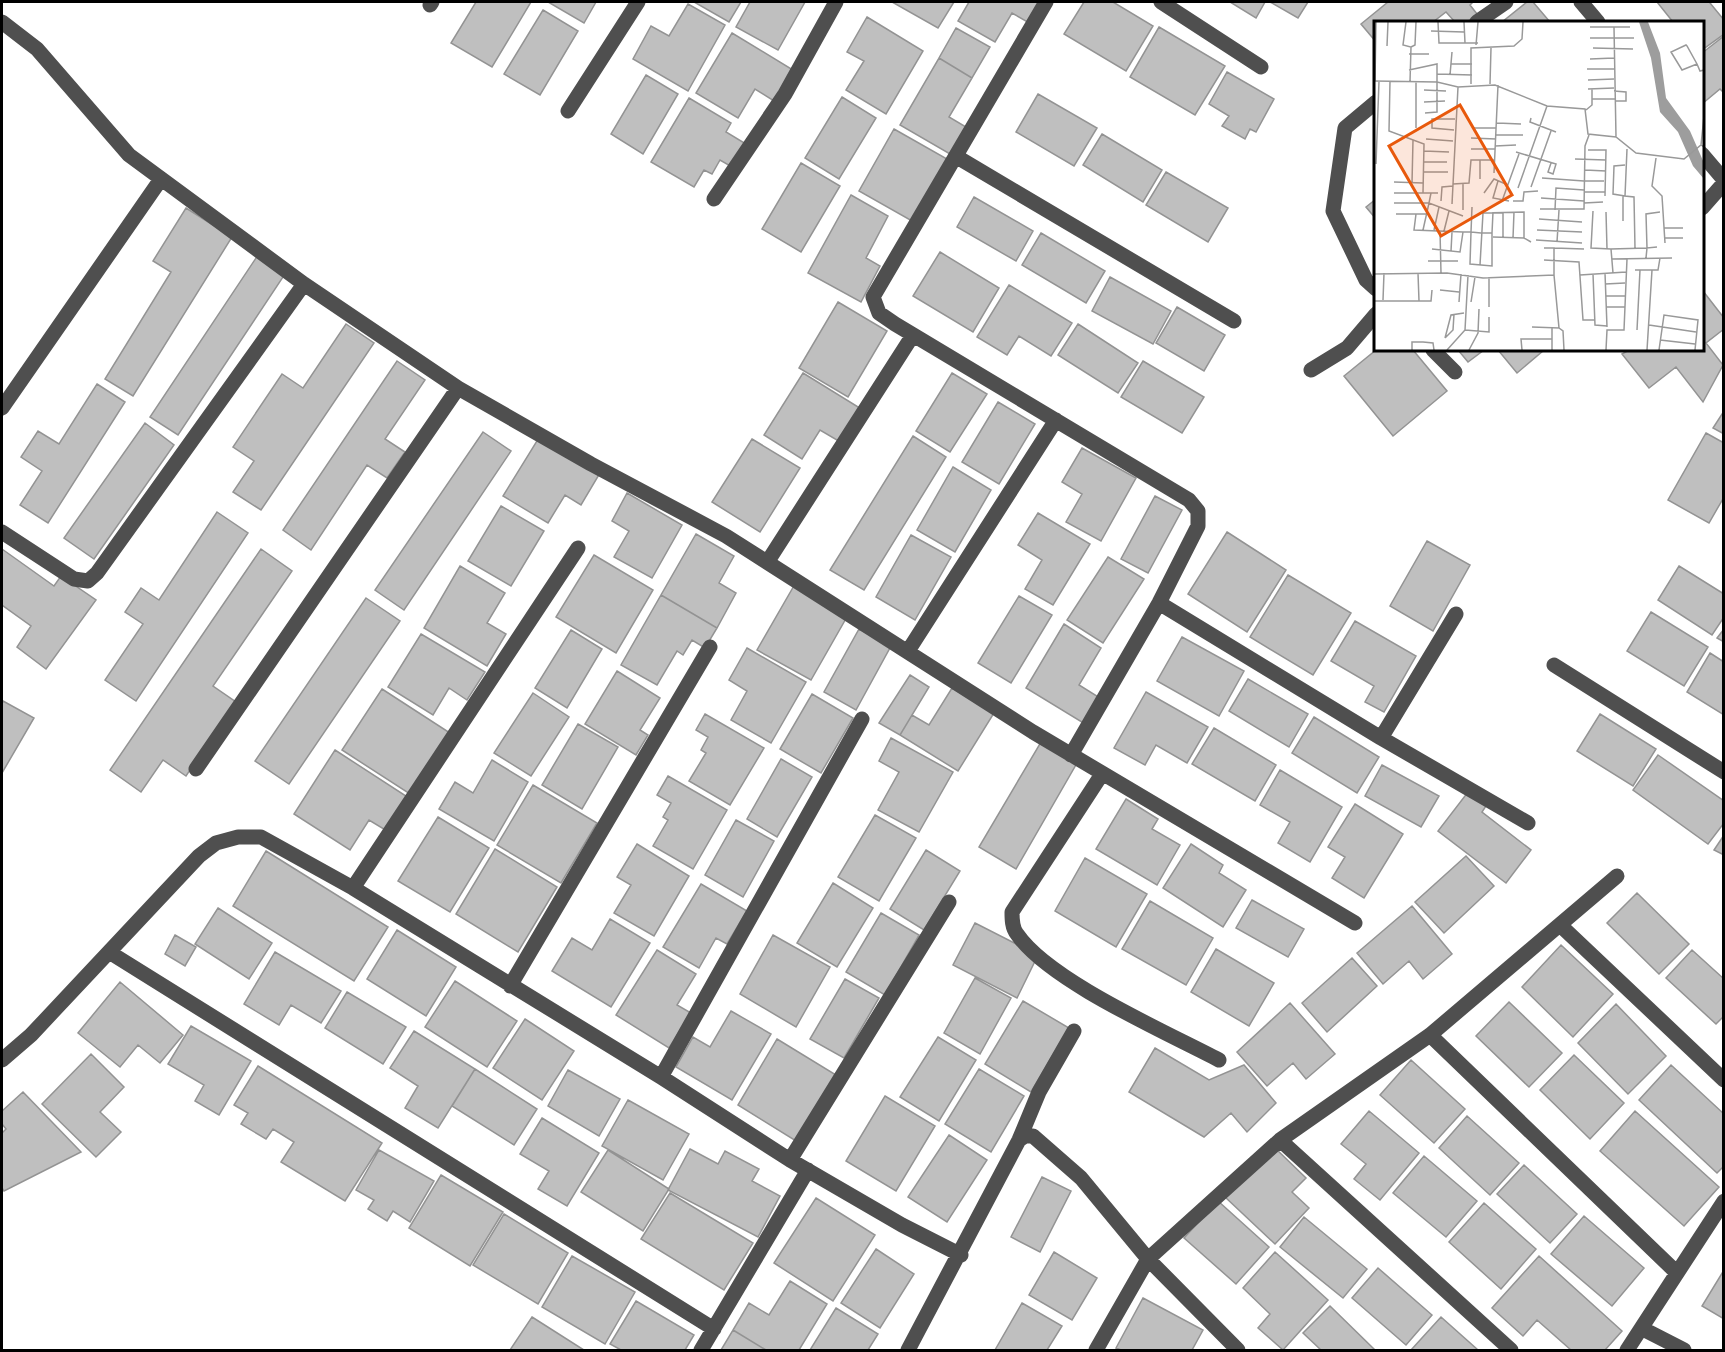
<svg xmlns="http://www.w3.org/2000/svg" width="1725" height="1352" font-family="'DejaVu Sans',sans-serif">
	<rect width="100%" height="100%" fill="#fff"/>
	<path fill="#bfbfbf" stroke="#939393" stroke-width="1.5" d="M476,2h55l-39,65 -41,-24z
		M548,2h48l-12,21z
		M694,2h47l-12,20z
		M750,2h55l-27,48 -42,-23z
		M892,2h62l-16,26z
		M969,2h76l-14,22 -19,-11 -17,29 -37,-21z
		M1084,2h29l40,24 -27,45 -62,-37z
		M1230,2h35l-9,16z
		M1270,2h38l-10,16z
		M1388,2h85l-3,3 7,9 -10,8h-12l-9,-10 -13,10h-57v20l-15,-18z
		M1527,2h6l17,20h-48z
		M1657,2h55l-2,1 14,17v14l-22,16v-28h-29z
		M688,4l37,21 -37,66 -55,-32 18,-33 18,10z
		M543,10l35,21 -38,64 -36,-21z
		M867,17l56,34 -37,63 -40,-24 18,-29 -17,-9z
		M1159,27l66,39 -30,49 -65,-38z
		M956,28l34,19 -18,31 -33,-20z
		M732,33l61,37 -19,31 -19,-12 -17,29 -42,-25z
		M1724,36v57l-4,-4 -18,15v-51z
		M939,58l33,20 -23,39 17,10 -16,27 -50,-29z
		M1227,72l47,27 -18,33 -6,-3 -5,10 -23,-13 7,-10 -20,-12z
		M646,75l32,19 -35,60 -32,-20z
		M1038,94l59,34 -23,38 -58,-34z
		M842,97l34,21 -37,61 -34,-21z
		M689,98l42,25 -5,9 20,12 -14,23 -12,-7 -8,14 -8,-4 -10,17 -43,-25z
		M894,129l53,30 -35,62 -53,-30z
		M1102,134l60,36 -19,32 -60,-37z
		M801,163l39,23 -39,66 -39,-23z
		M1166,172l62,36 -20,34 -62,-37z
		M851,195l37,21 -22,42 14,8 -19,36 -53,-29z
		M974,197l59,34 -17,30 -59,-34z
		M1376,199v20l-10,-12z
		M186,208l46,29 -99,159 -28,-17 66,-107 -18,-11z
		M1041,233l64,38 -19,32 -64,-38z
		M940,252l59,36 -26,44 -60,-36z
		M258,255l27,19 -107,161 -28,-18z
		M1110,277l61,34 -18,33 -61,-33z
		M1009,285l63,38 -21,33 -32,-20 -12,19 -30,-18z
		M1703,291l21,27v11l-18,14 17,22 -20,37 -27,-35 -27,21 -27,-34 7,-4h73z
		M838,302l49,29 -39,66 -49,-29z
		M1177,307l48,28 -21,36 -48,-28z
		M346,324l28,19 -113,167 -28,-18 21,-31 -21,-14 49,-73 21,14z
		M1078,324l60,39 -20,30 -60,-38z
		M1376,350h37l34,41 -54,45 -49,-60z
		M1458,350h26l-16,12z
		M1498,350h43l2,1 -26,22z
		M397,361l28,19 -40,59 20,13 -18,26 -20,-13 -56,85 -28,-20z
		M1143,361l61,36 -22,36 -61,-36z
		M803,373l60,37 -21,33 -22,-13 -18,29 -38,-24z
		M952,373l35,21 -37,58 -34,-21z
		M97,384l28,18 -77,121 -28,-18 22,-34 -21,-14 17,-26 21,13z
		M998,402l37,22 -36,60 -37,-22z
		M1724,411v23l-11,-6z
		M145,423l29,22 -80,114 -30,-21z
		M483,432l28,19 -107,159 -29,-20z
		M1706,433l18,10v54l-15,26 -41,-23z
		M540,436l60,37 -19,32 -16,-10 -17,28 -45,-27z
		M913,436l33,21 -82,133 -34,-20z
		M752,439l48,29 -40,64 -48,-30z
		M1082,448l54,30 -35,63 -35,-19 16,-28 -20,-12z
		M953,467l38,23 -36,62 -38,-22z
		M627,493l55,32 -30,53 -38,-21 15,-26 -17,-10z
		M1155,496l27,14 -34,63 -27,-14z
		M501,506l43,25 -33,55 -43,-25z
		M217,512l31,21 -112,168 -31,-21 38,-56 -18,-12 16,-24 18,12z
		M1038,513l52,31 -37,61 -28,-16 17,-29 -24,-15z
		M1227,532l59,38 -39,62 -59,-38z
		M696,534l38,22 -15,27 17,10 -19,35 -56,-33z
		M911,535l40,22 -36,63 -39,-23z
		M1427,541l43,24 -37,66 -43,-25z
		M2,549l52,37 7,-10 35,24 -50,69 -29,-22 14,-21 -29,-21z
		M261,549l31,22 -79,115 23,16 -50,74 -23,-16 -22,32 -31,-22z
		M594,555l59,35 -37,63 -60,-36z
		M1108,557l36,22 -41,64 -36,-23z
		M460,566l45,27 -18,30 19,11 -19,32 -63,-38z
		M1679,566l45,28v23l-12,18 -54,-35z
		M1288,575l63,38 -38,62 -63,-38z
		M795,584l53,31 -37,65 -54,-30z
		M661,595l56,33 -12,20 -13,-8 -9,15 -6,-4 -20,34 -36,-20z
		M1019,596l33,19 -41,68 -33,-20z
		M366,598l34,23 -111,163 -34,-23z
		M1651,612l57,35 -24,39 -57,-35z
		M1355,621l61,35 -32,56 -19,-10 9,-16 -43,-25z
		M1064,624l37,24 -22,37 21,13 -15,26 -59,-36z
		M859,629l32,17 -35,64 -32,-18z
		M1724,629v13l-7,-4z
		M571,630l31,19 -35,59 -32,-20z
		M421,634l64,38 -18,28 -18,-12 -16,27 -45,-28z
		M1182,637l62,34 -25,45 -62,-35z
		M747,648l59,34 -35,61 -40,-23 16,-29 -18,-11z
		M1710,653l14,9v53l-37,-23z
		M617,671l43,27 -20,32 8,5 -12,20 -51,-31z
		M910,675l19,12 -29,48 -21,-12z
		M1248,679l60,35 -19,33 -60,-36z
		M952,688l42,25 -36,58 -58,-36 12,-20 17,10z
		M382,689l68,44 -40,61 -68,-44z
		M1146,692l62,35 -21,36 -31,-18 -11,20 -31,-17z
		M533,693l36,24 -38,59 -37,-23z
		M812,694l41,24 -32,55 -41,-24z
		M3,701l31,17 -32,55v-69z
		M705,714l59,34 -34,57 -41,-24 17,-28 -5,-3 7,-13 -12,-7z
		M1600,714l56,35 -23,37 -56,-35z
		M1314,717l65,40 -22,36 -65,-40z
		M578,724l40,23 -36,62 -40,-24z
		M1214,728l62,37 -21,36 -63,-37z
		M891,738l62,34 -34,60 -41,-22 21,-38 -20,-11z
		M1041,742l36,21 -61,106 -37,-22z
		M335,750l74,48 -22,33 -18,-11 -19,30 -56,-36z
		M1658,755l66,46v22l-16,21 -75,-54z
		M781,759l31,18 -35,60 -30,-18z
		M492,760l36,22 -34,59 -55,-32 16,-27 18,11z
		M1382,765l57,31 -18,31 -56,-31z
		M1280,770l62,37 -32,55 -32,-19 12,-21 -30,-17z
		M668,776l59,34 -34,59 -40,-23 15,-26 -5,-3 8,-14 -14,-8z
		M533,785l64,38 -36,60 -64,-38z
		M1468,792l18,14 -4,6 49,38 -25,33 -68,-52z
		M1126,799l32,20 -6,10 28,16 -23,40 -61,-36z
		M1355,804l48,30 -39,64 -32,-20 13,-21 -17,-10z
		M875,815l41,23 -37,63 -41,-24z
		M438,817l51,31 -39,64 -52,-31z
		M736,820l38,21 -31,56 -38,-22z
		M1724,835v20l-10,-5z
		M637,844l52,32 -35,60 -40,-23 17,-28 -14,-8z
		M1191,844l32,21 -4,8 27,17 -23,37 -60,-39z
		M495,849l62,38 -39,65 -62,-38z
		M926,850l34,21 -36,59 -34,-21z
		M266,851l122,76 -34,54 -121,-75z
		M1466,856l28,30 -50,47 -29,-31z
		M1085,858l62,36 -31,53 -61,-36z
		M833,883l40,25 -36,59 -40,-24z
		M701,884l46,27 -20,33 -11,-6 -17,30 -36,-21z
		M1637,893l52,51 -30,30 -52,-51z
		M1252,900l52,29 -16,28 -52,-29z
		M1150,901l63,37 -27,47 -64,-36z
		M1412,906l40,48 -29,25 -14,-18 -26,23 -26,-31z
		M218,908l54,35 -23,36 -54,-35z
		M881,913l38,22 -34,60 -39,-23z
		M610,919l40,24 -39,64 -59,-36 20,-33 20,12z
		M975,923l63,32 -21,43 -64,-33z
		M397,930l59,37 -30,49 -59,-37z
		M175,935l21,12 -11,19 -20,-12z
		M773,935l57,32 -34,60 -56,-33z
		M1561,945l52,49 -40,43 -51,-50z
		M1216,949l58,34 -25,43 -58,-34z
		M657,950l39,24 -19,31 14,8 -22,35 -53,-33z
		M1692,950l32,29v37l-8,8 -50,-46z
		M275,952l66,39 -20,32 -30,-18 -12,20 -35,-21z
		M1352,958l25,28 -50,46 -25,-29z
		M975,978l36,20 -31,56 -36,-21z
		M845,979l34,19 -35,60 -34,-19z
		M455,981l62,40 -30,46 -62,-40z
		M120,982l63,53 -23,28 -22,-18 -18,22 -42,-34z
		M347,992l59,35 -23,37 -58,-36z
		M1023,1001l46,27 -38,64 -46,-28z
		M1509,1002l53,51 -33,34 -53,-51z
		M1290,1003l45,51 -29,25 -13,-16 -26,23 -30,-34z
		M1616,1004l50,52 -38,38 -50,-51z
		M731,1011l40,23 -39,66 -56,-33 17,-30 17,10z
		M525,1019l49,32 -32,49 -49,-32z
		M191,1026l60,35 -32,54 -24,-14 9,-16 -36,-21z
		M414,1031l61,38 -37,59 -33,-20 13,-22 -28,-18z
		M938,1037l38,23 -37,61 -39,-24z
		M777,1039l59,36 -40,66 -58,-36z
		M1155,1048l54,32 35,-15 32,38 -29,29 -16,-19 -27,24 -75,-45z
		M91,1054l33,33 -24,25 21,20 -25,25 -54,-53z
		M1574,1055l50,48 -34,36 -50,-49z
		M1411,1060l54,49 -31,34 -54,-48z
		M1671,1065l53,49v52l-7,7 -78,-73z
		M258,1066l124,77 -37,58 -64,-39 13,-20 -21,-13 -7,10 -25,-15 7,-11 -14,-8z
		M475,1069l62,40 -23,36 -62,-39z
		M979,1069l45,27 -33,56 -46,-28z
		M568,1070l52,29 -21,37 -51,-30z
		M23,1092l58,60 -77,39 -2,-3v-55l4,-4 -4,-5v-13z
		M885,1096l50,30 -39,65 -50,-30z
		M628,1100l61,34 -26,46 -61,-34z
		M1369,1111l50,42 -39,47 -26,-21 12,-15 -25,-20z
		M1635,1111l84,76 -35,39 -84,-75z
		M1467,1116l52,47 -29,32 -51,-47z
		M542,1118l57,35 -32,53 -29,-17 11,-18 -29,-17z
		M949,1135l38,25 -40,62 -39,-25z
		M1273,1146l33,32 -14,14 17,16 -34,36 -50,-47z
		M690,1149l28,15 7,-13 34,18 -7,12 28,15 -22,41 -90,-47z
		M379,1150l55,31 -24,41 -17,-11 -6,10 -19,-12 6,-9 -18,-10z
		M608,1150l61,39 -26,42 -62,-39z
		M1424,1156l53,45 -31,36 -53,-44z
		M1524,1165l53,49 -27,29 -53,-49z
		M441,1175l62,37 -33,54 -61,-38z
		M1042,1177l29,14 -31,61 -29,-15z
		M670,1193l83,50 -29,47 -83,-51z
		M816,1198l59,37 -42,66 -59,-38z
		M1218,1201l51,46 -33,37 -52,-46z
		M1484,1203l52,46 -35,40 -52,-47z
		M504,1214l64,39 -30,51 -65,-39z
		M1584,1216l60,52 -32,38 -61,-52z
		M1304,1217l63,52 -24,29 -63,-51z
		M876,1249l38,25 -34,54 -39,-25z
		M1054,1252l43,26 -25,42 -43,-25z
		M1275,1252l53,48 -45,50 -25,-22 12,-14 -27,-26z
		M572,1256l63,36 -30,52 -63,-37z
		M1539,1256l83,75 -17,19h-34l-34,-30 -14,16 -31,-28z
		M1378,1268l54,47 -26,30 -54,-47z
		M1724,1270v49l-22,-13z
		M790,1281l37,23 -28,46h-33l-33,-20 16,-27 20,12z
		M1143,1298l60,32 -11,20h-71l-5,-2z
		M636,1301l58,34 -9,15h-64l-11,-6z
		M1022,1303l40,23 -15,24h-52z
		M1330,1306l45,44h-54l-18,-17z
		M836,1308l42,26 -10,16h-58z
		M532,1317l52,33h-74z
		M1441,1317l37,33h-67z
		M733,1330l33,20h-45z"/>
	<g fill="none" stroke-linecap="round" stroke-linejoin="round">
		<path stroke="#4f4f4f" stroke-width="15" d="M1046,2l-173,295 6,16 16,11 294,176 9,11v15l-39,77 -88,152
			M1161,2l100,65
			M1581,2l17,20
			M430,5l2,-3
			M2,22l35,27 92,106 175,129 154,104 133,76 135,72 307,196 322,191
			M1477,22l29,-20
			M1376,102l-31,26 -12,83 33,69 10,9
			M568,111l70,-109
			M1702,154l22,26
			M957,157l277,164
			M714,199l71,-105 51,-92
			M1702,208l22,-25
			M1433,350l22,22
			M1311,370l36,-22 29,-34
			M2,408l159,-229
			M2,532l72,47 14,2 9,-8 207,-289
			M768,561l145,-226
			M1159,603l222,135 147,85
			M908,651l148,-231
			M1554,665l170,107
			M1381,738l75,-124
			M196,769l262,-381
			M1102,774l-90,138c0,7 0,16 5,22 32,47 149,98 202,126
			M353,888l225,-340
			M1560,925l164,155
			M109,952l605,377
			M510,986l200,-339
			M1430,1035l246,237
			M2,1060l29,-25 168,-179 17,-13 22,-6h23l92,51 308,189 129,83 112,65 59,30
			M661,1077l201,-358
			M1019,1140l6,-4h8l48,42 67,81 -52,91
			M1280,1140l231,210
			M790,1160l159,-258
			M1643,1329l41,21
			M701,1350l107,-180
			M908,1350l111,-210 20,-48 35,-61
			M1238,1350l-90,-91 132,-119 150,-105 187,-159
			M1627,1350l97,-149"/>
	</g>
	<g transform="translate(1374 21)">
		<rect width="330" height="330" fill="#fff"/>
		<path d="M265,1h9l12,31 6,45 24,33 14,32v16l-11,-13 -15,-34 -18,-20 -9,-54z" fill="#9d9d9d"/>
		<path fill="none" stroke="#999" stroke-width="1.5" d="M32,1l-3,23 8,2 -1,35M64,1l1,21h39M90,1l1,21M216,6h40M240,6l2,110M57,10l33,1M216,17h44M102,24l2,-23M13,25l1,-24M37,26l4,-2 1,-23M219,27l40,1M35,33h20M216,38l24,-1M77,43h21M323,43l-15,6 -11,-18 15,-7 1,1 10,18 3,7 4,-1M213,48h27M35,49l28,-6v48l-12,1M63,53l35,1M76,54l2,-23M214,59l26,-1M0,60l63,1 21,5 37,-2 52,21 38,3 3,25 28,3 20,16 48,6 17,-14 3,2M1,60l1,-59M16,60l-1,50 35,13 -1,49M97,63v-36l43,-2 8,-7 1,-17M116,63l1,-36M214,68l26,-1M50,69l22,1M240,70l12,1v9h-11M218,78h23M50,81l21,-1M212,89l6,-5v-16M157,97l-1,4 26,10M123,102l24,1M42,107v-46M98,107h24M80,109l-22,-2v-9h23M122,114h27M97,117l25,1M52,118l27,2M327,124l3,-29M121,125l21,-1M97,128h24M253,128l-2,47 9,1 1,51M214,129h18l-1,46M50,130l25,1M142,131l40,12 -3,10 -5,-2 3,-9M282,137l-4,28 10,10 3,47M201,138l31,1M50,141h23M2,143l3,-83M251,144l-11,1 -1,28 12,2M211,149l21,1M50,151h24M120,152l4,-88M168,157l42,3M106,158v-19M124,160l-5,17 16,3M210,160h20M20,161l29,1M38,162l1,-43M79,163l16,-1 2,-23h24M157,166l20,-56M144,167l29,-82M211,171h20M20,172h44M110,172l10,-14 14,6M249,175v25M167,177l43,3M67,180l1,-14 11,-1M128,180l17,-47M139,180h10l1,-9 14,-1M20,182h35l2,-10M210,182l19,-1M78,183l6,-117M166,188h44l1,-63 4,-11M89,189v-26M181,189l1,-22 28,2M219,190l-2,37 20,1M232,191l1,37M22,193h30M42,193l-2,16 49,2h8l10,1h11v33l-22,-2 1,-32 1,-25M165,198l43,3M290,207h19M49,209l6,-27 34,13M60,209l5,-23M163,209l45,2M66,210l1,42M70,210l5,-20M118,212l1,-21M119,216l31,1 7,4M129,216v-25M139,217l1,-26M290,217h19M162,219l46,3M183,221l2,-32M283,226l-10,1 -1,-34 14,-2M170,227h10v27M180,227l30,1M58,228l28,3 3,-20M77,230l1,-19M238,238l60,-1M170,239l35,2 4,58h12M54,240h30M106,244l3,-52 41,-1v26M261,249h23l2,-12M44,252l1,28M231,252l2,54M239,252l-2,-24 36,-1 -1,10M0,253l73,-1 36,5 71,-3 5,53 -27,-1M219,253l2,51 12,1M206,254l46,-3M115,256v30M231,263l20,-1M66,269l19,2M232,275h19M9,279l1,-27M0,280h57l1,-11M85,281l2,-28M97,281l4,-25M232,286h19M275,304l47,7M178,307v22M185,307l4,3 1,19M91,309l24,2v-15M263,309l3,-60M71,317l6,-23 13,-2M71,317l8,-8 1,-16M286,319l35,4M38,329v-8h11l10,1 1,7M73,329l18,-20 3,-55M95,329l9,-17 1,-24M148,329l-1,-11h31M232,329l1,-20h17l3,-71M273,329l5,-80M285,329l5,-35 34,5 -3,30"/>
		<path fill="#e8590c" fill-opacity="0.15" stroke="#e8590c" stroke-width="3" d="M86,84l52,90 -71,41 -52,-90z"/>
		<rect width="330" height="330" fill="none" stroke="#000" stroke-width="3"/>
	</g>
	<rect width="1725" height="1352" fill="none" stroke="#000000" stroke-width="6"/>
</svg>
